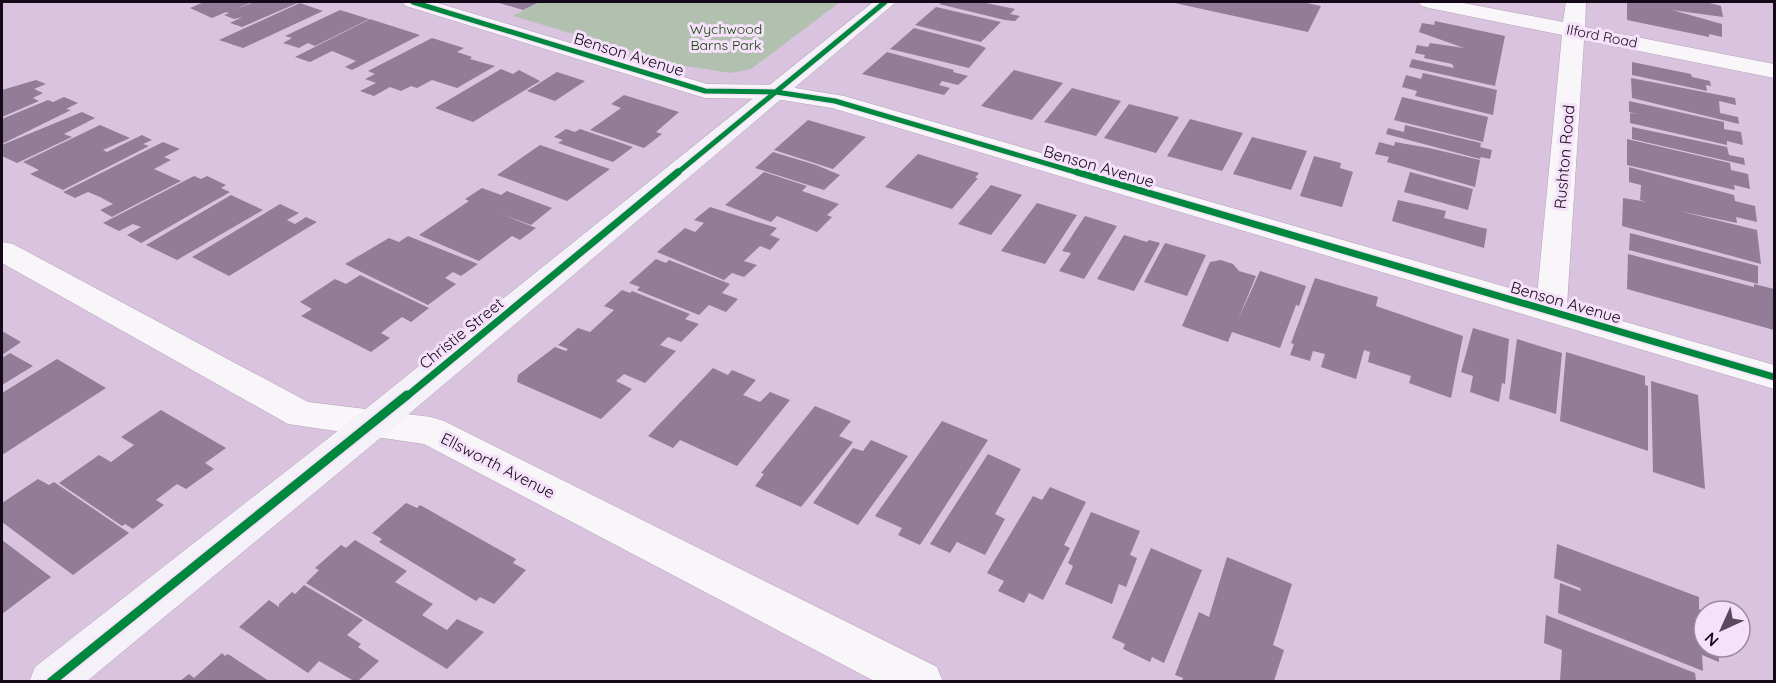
<svg xmlns="http://www.w3.org/2000/svg" width="1776" height="683" font-family="Quicksand,sans-serif">
	<rect width="100%" height="100%" fill="#d9c3df"/>
	<path fill="#b2c0b0" d="M539,2h301l-89,67 -20,4 -52,-8 -166,-49z"/>
	<path fill="#927c98" d="M204,2h48l-18,8 20,-8h46l-58,25 -12,-4 12,-6 -8,2 -10,-4 5,-2 -3,-1 -14,6 -22,-10z
		M496,2h43l-16,8z
		M943,2h38l34,7 -5,5 10,2 -5,5 -10,-1 -66,-16z
		M1170,2h132l19,4 -13,26z
		M1627,2h79l15,4 2,11 -51,-7 50,14v13l-13,-3v3l-82,-17z
		M300,3l23,8 -80,37 -24,-8z
		M936,7l65,15 -20,20 -66,-17z
		M340,10l29,9 -54,27 -7,-3 -9,5 -16,-5 9,-5 -7,-2z
		M370,19l50,16 -68,35 -7,-3 11,-6 -24,-10 -22,11 -15,-5z
		M1435,21l70,15 -10,50 -86,-19 3,-8 42,9 -2,-4 -28,-6 1,-3 -10,-2 2,-8 11,2 2,-4 34,5 -45,-16 3,-9 12,2z
		M914,28l65,17 7,3 -17,20 -79,-19z
		M432,38l32,10 -7,4 15,5 -2,2 25,7 -38,22 -25,-8 -15,8 -6,-2 -10,5 -11,-4 -16,9 -14,-5 16,-8 -11,-4 10,-5 -7,-3z
		M887,52l67,18 -1,2 15,4 -10,9 -16,-4 -3,4 11,3 -6,7 -82,-21z
		M1632,62l59,12 1,3 18,4 1,5 -5,-1 1,6 -75,-16z
		M501,69l12,5 6,-4 21,11 -67,41 -38,-14z
		M1014,70l49,13 -31,37 -51,-14z
		M557,72l28,9 -30,20 -28,-10z
		M1423,73l74,17 -4,25 -78,-19 2,-5 -15,-4 4,-12 15,4z
		M1631,78l104,20 1,7 -17,-4 1,12 18,4 1,7 -107,-26z
		M36,80l10,4 -12,5 9,4 -10,5 6,3 -37,16v-27z
		M1072,88l49,13 -25,35 -52,-14z
		M624,95l55,17 -23,20 6,2 -18,14 -54,-18 31,-22 -10,-4z
		M64,97l14,6 -12,6 5,1 -69,34v-25l46,-19 5,2z
		M1402,97l86,20 -5,25 -89,-22z
		M1629,101l95,21v7l17,3 2,13 -16,-4v4l-97,-22v-10l7,1 -8,-2z
		M1129,104l50,13 -23,36 -52,-15z
		M82,112l13,6 -31,16 8,3 -55,26 -15,-7v-11z
		M1190,119l53,14 -21,38 -55,-15z
		M808,120l58,17 -33,32 -59,-19z
		M100,125l30,13 -27,12 4,2 35,-17 10,5 -9,4 6,2 -86,44 -33,-16 9,-4 -16,-8z
		M1405,125l76,18 -1,4 12,3 -2,9 -9,-2 -1,2 -94,-25 2,-6 16,4z
		M1632,127l95,20 2,8 15,3 1,7 -113,-26z
		M566,129l9,3 5,-3 53,18 -20,15 -55,-19 5,-3 -9,-3z
		M1252,137l55,14 -16,39 -58,-16z
		M1627,139l103,24 1,7 17,4 2,15 -16,-4 1,5 -108,-25z
		M163,142l17,7 -16,8 7,3 -17,9 27,12 -56,29 -13,7 -12,-7 13,-6 -13,-7 -12,-5 -13,6 -12,-6z
		M1379,142l15,4 1,-4 34,6 51,12 -5,27 -88,-25 2,-5 -14,-3z
		M540,145l70,24 -43,32 -70,-26z
		M773,152l43,13 24,10 -16,15 -69,-22z
		M918,154l61,19 -4,5h3l-26,31 -67,-22z
		M1314,156l27,7 -1,5 13,4 -11,35 -42,-11z
		M1629,167l105,28 1,6 20,5 2,16 -21,-5 1,6 -58,-12 78,19 4,34 -139,-38 1,-28 24,4 -7,-2 1,-15 -12,-3z
		M764,172l43,14 -5,5 37,13 -12,11 5,2 -15,15 -40,-16 -6,6 -46,-17z
		M1410,172l63,17 -5,21 -64,-18z
		M194,176l7,3 6,-3 19,9 -5,3 9,4 -89,51 -14,-8 14,-8 -8,-3 -14,7 -16,-8z
		M991,185l31,10 -31,40 -33,-11z
		M482,188l19,7 6,-4 45,17 -21,17 -32,-12 37,15 -16,12 -8,-4 -33,25 -60,-26 50,-34 -4,-2z
		M231,195l32,15 -86,50 -31,-15z
		M1398,200l48,11 -2,7 43,11 -3,19 -92,-27z
		M1037,203l40,12 -32,49 -44,-13z
		M280,204l19,9 -12,7 8,4 11,-7 11,5 -88,54 -37,-19z
		M710,207l67,21 -7,7 10,4 -10,11 -10,-4 -16,15 13,4 -13,12 -12,-4 -8,7 -67,-28 28,-24 10,4 9,-9 -10,-3z
		M1085,216l32,10 -33,53 -25,-8 12,-18 -9,-2z
		M1630,233l128,33v18l-129,-34z
		M1124,235l23,7 2,-2 11,3 -26,48 -37,-12z
		M408,236l70,28 -17,12 -8,-4 -8,6 11,6 -28,21 -83,-41 44,-26 10,4z
		M1165,243l41,12 -19,41 -43,-14z
		M1628,254l126,33v-3l20,5v41l-147,-41z
		M656,259l10,4 3,-3 61,24 -8,9 16,6 -12,13 -17,-7 -10,10 -62,-25 3,-3 -11,-4z
		M1221,260l12,4 6,7 17,5 -18,44 22,-49 46,15 -7,20 -3,-1 -16,43 -48,-16 -4,10 -46,-16 28,-64z
		M360,275l69,33 -18,14 -9,-5 -11,8 -10,8 9,5 -19,14 -70,-36 11,-7 -12,-7 35,-23 11,5z
		M1315,278l63,19 -2,9 87,30 -12,62 -42,-15 2,-7 -43,-14 2,-10 -6,-2 -8,29 -35,-12 4,-13 -12,-3 -3,10 -20,-6 4,-11 -3,-1z
		M622,290l8,3 2,-2 58,23 -5,5 14,5 -18,18 -13,-5 -8,8 16,6 -31,32 -21,-9 -8,7 16,8 -31,30 -84,-37 1,-7 37,-28 11,4 2,-2 -10,-4 20,-17 12,4 24,-22 -10,-4z
		M1473,328l36,11 -4,45 -3,-1 -3,19 -29,-10 3,-16 -12,-4z
		M2,331l19,11 -19,13z
		M1517,339l45,14 -6,61 -47,-15z
		M1566,352l79,24v9l3,1v65l-88,-30z
		M10,353l23,13 -31,19v-27z
		M57,359l49,29 -104,67v-62z
		M713,368l15,7 4,-5 24,10 -13,15 17,7 10,-10 20,8 -53,66 -57,-26 -7,8 -25,-12z
		M1651,381l47,14 7,94 -52,-17z
		M815,406l36,15 -12,15 14,6 -52,65 -46,-21 9,-12 -3,-1z
		M161,410l65,38 -21,15 9,6 -28,20 -9,-5 -21,16 8,5 -31,24 -8,-5 -3,2 -63,-43 40,-28 12,7 23,-17 -13,-8z
		M942,421l46,19 -68,105 -22,-10 4,-7 -27,-12z
		M871,440l37,16 -50,69 -45,-22 40,-55 10,3z
		M988,454l33,15 -26,45 10,5 -20,36 -28,-13 -7,11 -20,-9z
		M38,479l11,6 5,-3 75,51 -56,42 -71,-53v-19z
		M1050,487l36,15 -22,43 6,3 -27,52 -14,-7 -5,10 -26,-12 6,-10 -17,-8 46,-77 9,4z
		M406,503l11,5 3,-3 96,54 -3,4 13,7 -32,34 -14,-7 -4,4 -97,-59 3,-3 -10,-6z
		M1091,512l49,19 -10,24 7,3 -11,29 -7,-3 -7,20 -47,-20 8,-18 -5,-3z
		M2,540l49,37 -49,37z
		M355,540l52,31 -12,11 38,22 -11,11 25,15 10,-11 27,13 -37,37 -141,-86 13,-13 -4,-2 26,-23 5,3z
		M1557,544l142,53v12l5,2v36h14l1,15 -17,-7 1,16 -145,-58 2,-30 21,8 -1,-3 -26,-10z
		M1151,548l51,22 -38,93 -12,-6 -2,5 -27,-13 2,-5 -13,-6z
		M1227,557l65,27 -19,61 11,5 -10,31h-92l1,-3 -8,-3 24,-63 10,5z
		M304,585l59,35 -16,15 14,9 -3,3 21,14 -21,20h-4l-35,-20 -11,12 -69,-46 30,-27 10,7v-3l13,-12 3,2z
		M1546,615l149,58 1,8h-136l2,-31 -18,-7z
		M222,653l3,3 3,-2 41,27h-89l9,-7 5,4z"/>
	<g fill="none" stroke-linecap="round" stroke-linejoin="round">
		<defs>
			<path id="street" d="M402,2h32l273,82 69,1 68,11 693,200 25,-261 -133,-27 -7,-2 -4,-4h40l105,20 3,-20h20l-1,25 189,37v14l-190,-38 -17,265 207,60v24l-942,-281 -56,-9 -71,-1 -299,-92z
				M2,242l11,2 295,158 123,15 13,4 493,246 6,15h-67l-452,-238 -136,-20 -286,-161z"/>
			<path id="secondary" d="M873,2h23l-512,433 -298,247h-57l6,-15 323,-252z"/>
		</defs>
		<use href="#street" stroke="#b4a3b9" stroke-width="1"/>
		<use href="#secondary" stroke="#b4a3b9" stroke-width="1"/>
		<use href="#street" fill="#f9f6fa" fill-rule="evenodd"/>
		<use href="#secondary" fill="#f4f2f8" fill-rule="evenodd"/>
		<defs>
			<path id="cycleway-far2" d="M413,2l292,89 71,1 59,9 247,73
				M676,174l209,-172"/>
			<path id="cycleway-far1" d="M1077,172l697,205
				M406,397l272,-225"/>
			<path id="cycleway" d="M51,682l356,-287"/>
		</defs>
		<use href="#cycleway-far2" stroke="#f5e1fa" stroke-width="8"/>
		<use href="#cycleway-far1" stroke="#f5e1fa" stroke-width="10"/>
		<use href="#cycleway" stroke="#f5e1fa" stroke-width="13"/>
		<use href="#cycleway-far2" stroke="#00873e" stroke-width="5"/>
		<use href="#cycleway-far1" stroke="#00873e" stroke-width="7"/>
		<use href="#cycleway" stroke="#00873e" stroke-width="9"/>
	</g>
	<g text-anchor="middle" stroke-width="6" stroke-linejoin="round" paint-order="stroke">
		<g font-size="14" fill="#103f01" stroke="#f5e1fa">
			<text x="726" y="34">Wychwood<tspan x="726" dy="16">Barns Park</tspan></text>
		</g>
		<g font-size="14" fill="#150819" stroke="#f5e1fa">
			<text transform="translate(1602 36) rotate(11)" y="5">Ilford Road</text>
		</g>
		<g font-size="16" fill="#150819" stroke="#f5e1fa">
			<text transform="translate(629 54) rotate(17)" y="6">Benson Avenue</text>
			<text transform="translate(1564 157) rotate(-85)" y="6">Rushton Road</text>
			<text transform="translate(1099 166) rotate(16)" y="6">Benson Avenue</text>
			<text transform="translate(1566 302) rotate(16)" y="6">Benson Avenue</text>
			<text transform="translate(461 333) rotate(-39)" y="6">Christie Street</text>
			<text transform="translate(498 465) rotate(27)" y="6">Ellsworth Avenue</text>
		</g>
	</g>
	<rect width="1776" height="683" fill="none" stroke="#150819" stroke-width="6"/>
	<g transform="translate(1722 629) rotate(225)"><circle r="28" fill="#f5e1fa" stroke="#9b8aa0" stroke-width="1.5"/>
	<path d="M0-4.5L10 22L0 15L-10 22Z" fill="#5a495e"/>
	<text y="-9" font-size="16" font-weight="bold" text-anchor="middle" fill="#150819">N</text>
	</g>
</svg>
